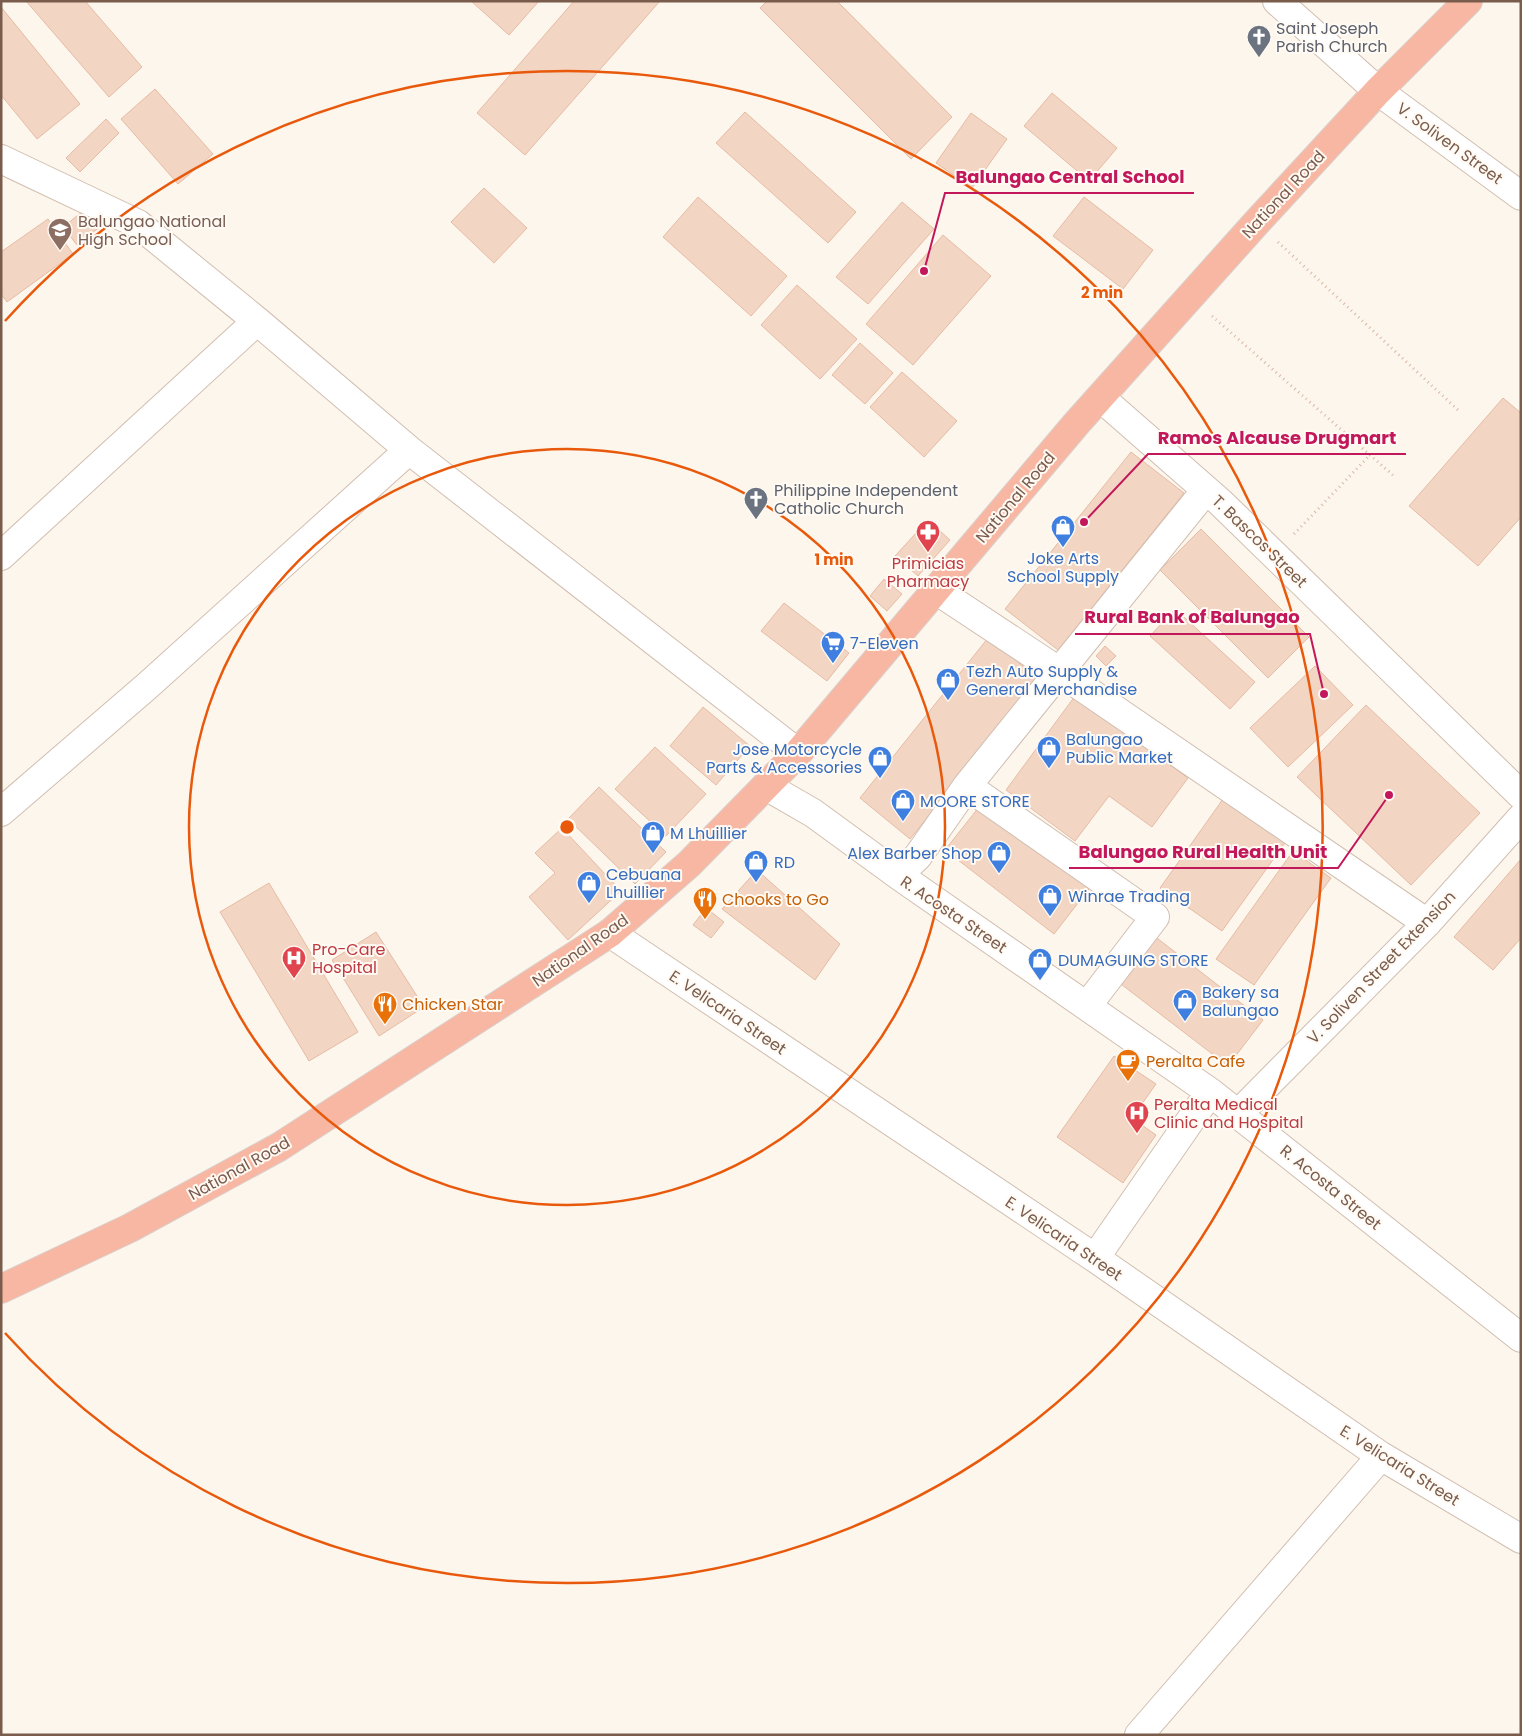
<svg xmlns="http://www.w3.org/2000/svg" width="1522" height="1736" font-family="Poppins,sans-serif">
	<rect width="100%" height="100%" fill="#fdf6ec"/>
	<path fill="#f3d5c3" stroke="#e6bba3" d="M26,1h59l57,66 -33,30z
		M471,1h68l-30,34z
		M574,1h86l-135,154 -48,-42z
		M767,1h70l115,116 -41,42 -151,-151z
		M1,7l79,97 -43,35 -36,-44z
		M155,89l58,65 -35,30 -57,-65z
		M1052,93l65,55 -28,33 -65,-55z
		M745,112l111,100 -28,31 -112,-100z
		M971,113l36,26 -35,49 -36,-25z
		M106,119l13,14 -39,39 -14,-14z
		M484,188l43,40 -33,35 -43,-41z
		M698,197l89,79 -36,40 -88,-79z
		M1084,197l69,53 -30,39 -70,-53z
		M902,202l32,27 -66,75 -32,-27z
		M87,208l14,18 -24,19 -14,-18z
		M48,219l25,35 -66,48 -6,-8v-42z
		M943,235l48,41 -78,89 -47,-41z
		M797,285l60,54 -37,40 -59,-54z
		M860,343l33,30 -28,31 -33,-29z
		M902,372l55,49 -33,36 -54,-50z
		M1503,398l18,15v104l-43,49 -69,-60z
		M1131,452l53,41 -126,157 -53,-41z
		M928,520l22,20 -32,36 -23,-20z
		M1201,529l108,108 -41,41 -108,-108z
		M884,579l18,15 -15,17 -17,-15z
		M784,603l65,50 -22,28 -66,-50z
		M1175,609l80,73 -25,27 -80,-73z
		M988,638l51,41 -129,160 -50,-41z
		M1105,646l11,10 -10,10 -10,-10z
		M1315,666l38,39 -65,62 -38,-39z
		M1075,696l113,82 -36,49 -43,-31 -34,45 -69,-51z
		M1366,705l114,108 -69,72 -114,-108z
		M703,707l47,39 -34,39 -46,-39z
		M655,747l51,47 -40,42 -51,-47z
		M599,787l67,65 -31,32 -67,-65z
		M1223,799l62,44 -63,88 -62,-43z
		M983,802l109,83 -38,49 -109,-84z
		M562,828l59,63 -53,49 -39,-43 26,-24 -20,-20z
		M1293,851l38,27 -77,107 -38,-26z
		M1521,859v79l-28,32 -39,-33z
		M757,870l83,74 -25,36 -93,-71z
		M269,883l89,149 -49,29 -89,-149z
		M706,908l18,14 -13,16 -18,-13z
		M376,932l48,75 -45,29 -47,-76z
		M1153,935l110,85 -35,46 -111,-85z
		M1114,1056l42,28 -24,34 24,17 -33,48 -66,-46z"/>
	<g fill="none" stroke-linecap="round" stroke-linejoin="round">
		<defs>
			<path id="minor" d="M1277,1l101,90 143,105
				M1,159l137,65 119,97 152,129 389,303
				M1101,398l119,104 301,293
				M1,556l256,-235
				M936,590l124,82 367,251
				M766,786l47,27 85,62 312,217 311,246
				M967,786l188,131 -68,89
				M1,812l145,-125 263,-237
				M898,875l20,-19 49,-70 239,-296
				M610,933l485,325 286,198 140,83
				M1239,1113l188,-190 94,-105
				M1095,1258l115,-166
				M1139,1735l242,-279"/>
			<path id="highway" d="M1,1289l129,-61 149,-81 331,-214 79,-69 109,-111 278,-329 181,-202 121,-131 90,-90"/>
		</defs>
		<use href="#minor" stroke="#d1beb0" stroke-width="30"/>
		<use href="#highway" stroke="#dad1cd" stroke-width="30"/>
		<path stroke="#d9b8a5" stroke-width="3" stroke-dasharray="1 4" stroke-linecap="butt" d="M1278,242l181,169
			M1212,316l183,161
			M1294,534l76,-79"/>
		<use href="#minor" stroke="#fff" stroke-width="28"/>
		<use href="#highway" stroke="#f7b7a3" stroke-width="28"/>
	</g>
	<g fill="none" stroke="#e8590c" stroke-width="2.5">
		<circle cx="567" cy="827" r="378"/>
		<path d="M5 321A756 756 0 1 1 5 1333"/>
	</g>
	<defs>
		<symbol id="church-pin" viewBox="-11 -11 22 30"><path d="M0 17L-7.5 6A9.5 9.5 0 1 1 7.5 6Z" fill="#6b7280" stroke="#fffaf3"/><path d="M-1.2-6h2.4v3.5h3.3v2.4h-3.3V6h-2.4V-.1h-3.3v-2.4h3.3Z" fill="#fff"/></symbol>
		<symbol id="school-pin" viewBox="-11 -11 22 30"><path d="M0 17L-7.5 6A9.5 9.5 0 1 1 7.5 6Z" fill="#8d6e63" stroke="#fffaf3"/><path d="M0-5L7-2L0 1L-7-2ZM-4 1L0 2.5L4 1V4Q0 6-4 4Z" fill="#fff"/></symbol>
		<symbol id="shop-pin" viewBox="-11 -11 22 30"><path d="M0 17L-7.5 6A9.5 9.5 0 1 1 7.5 6Z" fill="#3f7fe0" stroke="#fffaf3"/><path d="M-5-2.5h2.3a2.7 3.5 0 0 1 5.4 0H5L5.5 6h-11ZM-1.5-2.5h3a1.5 2.3 0 0 0-3 0Z" fill="#fff"/></symbol>
		<symbol id="pharmacy-pin" viewBox="-11 -11 22 30"><path d="M0 17L-7.5 6A9.5 9.5 0 1 1 7.5 6Z" fill="#e0444e" stroke="#fffaf3"/><path d="M-2-6h4v4h4v4h-4v4h-4v-4h-4v-4h4Z" fill="#fff"/></symbol>
		<symbol id="supermarket-pin" viewBox="-11 -11 22 30"><path d="M0 17L-7.5 6A9.5 9.5 0 1 1 7.5 6Z" fill="#3f7fe0" stroke="#fffaf3"/><path d="M-6-5.5h2.5l.6 2H6L4.5 2H-2.5L-4.4-4H-6ZM-1.5 3.2a1.3 1.3 0 1 0 .1 0ZM3 3.2a1.3 1.3 0 1 0 .1 0Z" fill="#fff"/></symbol>
		<symbol id="restaurant-pin" viewBox="-11 -11 22 30"><path d="M0 17L-7.5 6A9.5 9.5 0 1 1 7.5 6Z" fill="#e8710a" stroke="#fffaf3"/><path d="M-5-6h1v4h1v-4h1v4h1v-4h1v5L-1.5 .5V6h-2V.5L-5-1ZM5-6V6H3V1.5H1.5Q1.5-4 5-6Z" fill="#fff"/></symbol>
		<symbol id="hospital-pin" viewBox="-11 -11 22 30"><path d="M0 17L-7.5 6A9.5 9.5 0 1 1 7.5 6Z" fill="#e0444e" stroke="#fffaf3"/><path d="M-5-5h3v3.5h4V-5h3V5h-3V1.5h-4V5h-3Z" fill="#fff"/></symbol>
		<symbol id="cafe-pin" viewBox="-11 -11 22 30"><path d="M0 17L-7.5 6A9.5 9.5 0 1 1 7.5 6Z" fill="#e8710a" stroke="#fffaf3"/><path d="M-5.5-4.5H6V0H3Q3 3.5 0 3.5H-2.5Q-5.5 3.5-5.5 0ZM3-3.2v2h1.7v-2ZM-6 4.5H4V6H-6Z" fill="#fff"/></symbol>
	</defs>
	<g fill-rule="evenodd">
		<use href="#church-pin" x="1245" y="23" width="28" height="38"/>
		<use href="#school-pin" x="46" y="216" width="28" height="38"/>
		<use href="#church-pin" x="742" y="485" width="28" height="38"/>
		<use href="#shop-pin" x="1049" y="513" width="28" height="38"/>
		<use href="#pharmacy-pin" x="914" y="518" width="28" height="38"/>
		<use href="#supermarket-pin" x="819" y="629" width="28" height="38"/>
		<use href="#shop-pin" x="934" y="666" width="28" height="38"/>
		<use href="#shop-pin" x="1035" y="734" width="28" height="38"/>
		<use href="#shop-pin" x="866" y="744" width="28" height="38"/>
		<use href="#shop-pin" x="889" y="787" width="28" height="38"/>
		<use href="#shop-pin" x="639" y="819" width="28" height="38"/>
		<use href="#shop-pin" x="985" y="839" width="28" height="38"/>
		<use href="#shop-pin" x="742" y="848" width="28" height="38"/>
		<use href="#shop-pin" x="575" y="869" width="28" height="38"/>
		<use href="#shop-pin" x="1036" y="882" width="28" height="38"/>
		<use href="#restaurant-pin" x="691" y="885" width="28" height="38"/>
		<use href="#hospital-pin" x="280" y="944" width="28" height="38"/>
		<use href="#shop-pin" x="1026" y="946" width="28" height="38"/>
		<use href="#shop-pin" x="1171" y="987" width="28" height="38"/>
		<use href="#restaurant-pin" x="371" y="990" width="28" height="38"/>
		<use href="#cafe-pin" x="1114" y="1047" width="28" height="38"/>
		<use href="#hospital-pin" x="1123" y="1099" width="28" height="38"/>
	</g>
	<g text-anchor="middle" stroke-width="4" stroke-linejoin="round" paint-order="stroke">
		<g font-size="16" fill="#5b616d" stroke="#fffaf3" text-anchor="start">
			<text x="1276" y="34">Saint Joseph<tspan x="1276" dy="18">Parish Church</tspan></text>
			<text x="774" y="496">Philippine Independent<tspan x="774" dy="18">Catholic Church</tspan></text>
		</g>
		<g font-size="16" fill="#7a5c4d" stroke="#fffaf3">
			<text transform="translate(1450 143) rotate(36)" y="6">V. Soliven Street</text>
			<text transform="translate(1283 194) rotate(-47)" y="6">National Road</text>
			<text transform="translate(1015 497) rotate(-50)" y="6">National Road</text>
			<text transform="translate(1260 541) rotate(44)" y="6">T. Bascos Street</text>
			<text transform="translate(954 914) rotate(34)" y="6">R. Acosta Street</text>
			<text transform="translate(580 950) rotate(-35)" y="6">National Road</text>
			<text transform="translate(1381 967) rotate(-46)" y="6">V. Soliven Street Extension</text>
			<text transform="translate(728 1012) rotate(34)" y="6">E. Velicaria Street</text>
			<text transform="translate(239 1168) rotate(-29)" y="6">National Road</text>
			<text transform="translate(1331 1187) rotate(39)" y="6">R. Acosta Street</text>
			<text transform="translate(1064 1238) rotate(34)" y="6">E. Velicaria Street</text>
			<text transform="translate(1400 1465) rotate(32)" y="6">E. Velicaria Street</text>
		</g>
		<g font-size="16" fill="#785e54" stroke="#fffaf3" text-anchor="start">
			<text x="78" y="227">Balungao National<tspan x="78" dy="18">High School</tspan></text>
		</g>
		<g font-size="16" fill="#366cbe" stroke="#fffaf3" text-anchor="start">
			<text x="1063" y="564" text-anchor="middle">Joke Arts<tspan x="1063" dy="18">School Supply</tspan></text>
			<text x="850" y="649">7-Eleven</text>
			<text x="966" y="677">Tezh Auto Supply &amp;<tspan x="966" dy="18">General Merchandise</tspan></text>
			<text x="1066" y="745">Balungao<tspan x="1066" dy="18">Public Market</tspan></text>
			<text x="862" y="755" text-anchor="end">Jose Motorcycle<tspan x="862" dy="18">Parts &amp; Accessories</tspan></text>
			<text x="920" y="807">MOORE STORE</text>
			<text x="670" y="839">M Lhuillier</text>
			<text x="982" y="859" text-anchor="end">Alex Barber Shop</text>
			<text x="774" y="868">RD</text>
			<text x="606" y="880">Cebuana<tspan x="606" dy="18">Lhuillier</tspan></text>
			<text x="1068" y="902">Winrae Trading</text>
			<text x="1058" y="966">DUMAGUING STORE</text>
			<text x="1202" y="998">Bakery sa<tspan x="1202" dy="18">Balungao</tspan></text>
		</g>
		<g font-size="16" fill="#be3a42" stroke="#fffaf3" text-anchor="start">
			<text x="928" y="569" text-anchor="middle">Primicias<tspan x="928" dy="18">Pharmacy</tspan></text>
			<text x="312" y="955">Pro-Care<tspan x="312" dy="18">Hospital</tspan></text>
			<text x="1154" y="1110">Peralta Medical<tspan x="1154" dy="18">Clinic and Hospital</tspan></text>
		</g>
		<g font-size="16" fill="#c56008" stroke="#fffaf3" text-anchor="start">
			<text x="722" y="905">Chooks to Go</text>
			<text x="402" y="1010">Chicken Star</text>
			<text x="1146" y="1067">Peralta Cafe</text>
		</g>
	</g>
	<circle cx="567" cy="827" r="8" fill="#e8590c" stroke="#fffaf3" stroke-width="2.5"/>
	<g font-size="15" text-anchor="middle" font-weight="bold" fill="#e8590c" stroke="#fffaf3" stroke-width="4" stroke-linejoin="round" paint-order="stroke">
		<text x="1102" y="298">2 min</text>
		<text x="834" y="565">1 min</text>
	</g>
	<path fill="none" stroke="#c2185b" stroke-width="2" d="M924 271L945 193H1194M1084 522L1148 454H1406M1324 694L1310 634H1075M1389 795L1338 868H1069"/>
	<g fill="#c2185b" stroke="#fffaf3" stroke-width="2">
		<circle cx="924" cy="271" r="5"/>
		<circle cx="1084" cy="522" r="5"/>
		<circle cx="1324" cy="694" r="5"/>
		<circle cx="1389" cy="795" r="5"/>
	</g>
	<g font-size="18" text-anchor="middle" font-weight="bold" fill="#c2185b" stroke="#fffaf3" stroke-width="4" stroke-linejoin="round" paint-order="stroke">
		<text x="1070" y="183">Balungao Central School</text>
		<text x="1277" y="444">Ramos Alcause Drugmart</text>
		<text x="1192" y="623">Rural Bank of Balungao</text>
		<text x="1203" y="858">Balungao Rural Health Unit</text>
	</g>
	<rect width="1522" height="1736" fill="none" stroke="#7a5c4d" stroke-width="5"/>
</svg>
